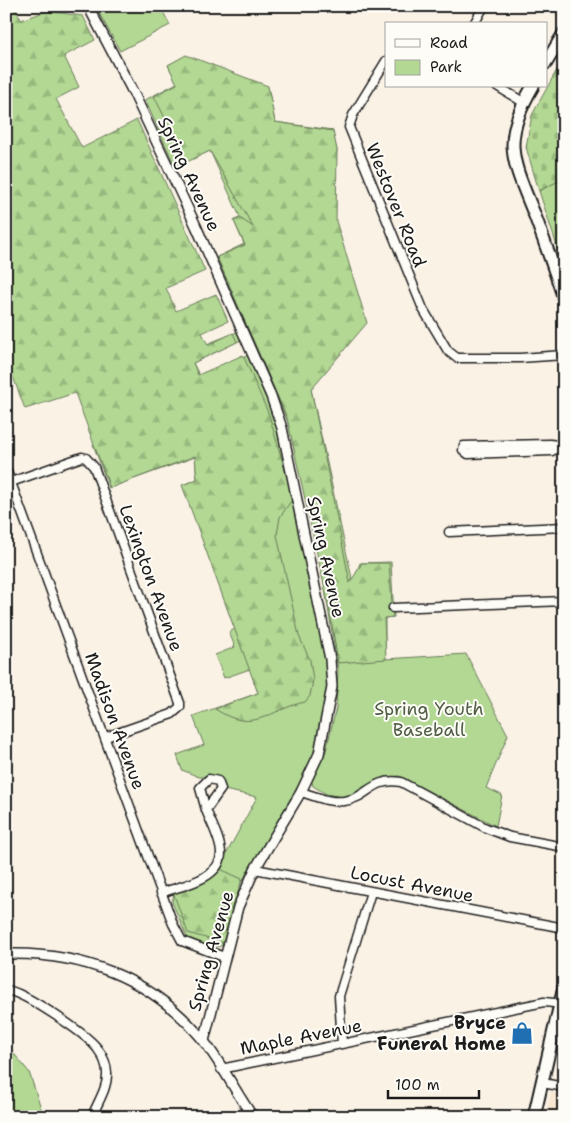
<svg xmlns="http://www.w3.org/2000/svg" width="570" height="1123" font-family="'Shantell Sans',sans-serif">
	<defs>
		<pattern id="forest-firs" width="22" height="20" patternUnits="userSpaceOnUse" patternTransform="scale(1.25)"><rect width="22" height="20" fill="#b2d893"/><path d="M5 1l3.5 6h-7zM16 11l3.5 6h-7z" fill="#98b97e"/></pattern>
		<pattern id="cemetery-stones" width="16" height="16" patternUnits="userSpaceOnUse" patternTransform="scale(1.25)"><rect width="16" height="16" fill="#b2d893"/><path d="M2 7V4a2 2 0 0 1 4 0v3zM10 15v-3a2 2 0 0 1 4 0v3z" fill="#98b97e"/></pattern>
	</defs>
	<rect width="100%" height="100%" fill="#fbf2e6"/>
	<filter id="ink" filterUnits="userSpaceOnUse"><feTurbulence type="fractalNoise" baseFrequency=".02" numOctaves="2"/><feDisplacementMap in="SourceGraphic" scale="10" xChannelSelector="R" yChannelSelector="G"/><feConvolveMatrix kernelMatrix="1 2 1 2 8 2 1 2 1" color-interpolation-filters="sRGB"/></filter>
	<g filter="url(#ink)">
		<path fill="#f9e7d2" d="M551,1092l13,2v23h-19z"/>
		<path fill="#b2d893" stroke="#677a58" d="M95,6h65l10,19 -50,26z
			M186,56l82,31 7,35 57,8 5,20 -26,239 42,194 7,-20 31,-1 3,55 -9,1v41l81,-5 42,81 -22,53 16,7 -6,31 -97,-50c-20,1 -33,10 -50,22l-23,-4 -13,-8 -2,-6 15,-29 10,-43 2,-38 -16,-100 -34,-148 -71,-165 27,-13 -10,-23 6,-4 -30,-66 -35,15 -30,-66 32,-17 -9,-18z
			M564,178v90l-25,-77z
			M237,332l4,8 -48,23 6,12 50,-20 29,71 50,242c0,36 -7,70 -21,103l-69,117 -15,57c-12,6 -26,-2 -36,-8l-15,-35 2,-8 48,-32 35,-65 -33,-7v-5l-6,-8h-19l-17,-7 -5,-15 27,-10 -11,-29 65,-23 -8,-24 -26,9 -9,-23 20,-8 -6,-15 6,-3 -52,-144 14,-6 -2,-22 -86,31 -16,-44 89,-33 -18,-50z
			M6,1044l23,28 15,45h-38z"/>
		<path fill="url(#forest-firs)" stroke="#677a58" d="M6,6h16l-6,3 5,11 26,-9 36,5 12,24 -31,16 15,31 -23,12 26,49 55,-28 68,151 -39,17 10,23 40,-17 12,27 -26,12 6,12 25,-12 4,9 -44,21 5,12 45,-20 26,60 24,83 -13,19 -3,18 22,101 11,24 3,20 -3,16 -5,6c-38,8 -50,33 -90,7l43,-16 -76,-208 15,-5 -2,-24 -85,32 -35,-95 -50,16 -19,-51z
			M186,55l82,31 7,36 58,9 4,19 -1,71 31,102 -56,66 39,194 12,-20h27l4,54 -9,1 2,41 -48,4 -8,-51 -43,-194 -70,-161 28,-12 -11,-24 6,-3 13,9 -43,-76 -23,11 -33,-66 23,-12 -9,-19z
			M218,868l24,11 -19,64 -35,-10 -15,-41z"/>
		<path fill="url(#cemetery-stones)" stroke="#677a58" d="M564,57v121l-25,13 -13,-44 6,-32z"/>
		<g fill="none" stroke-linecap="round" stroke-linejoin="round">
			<defs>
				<path id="minor" d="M474,24l10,-18
					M386,61l-33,54 -4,12 74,182 25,42 9,7h63l44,-3
					M497,86l26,16
					M559,446l-7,5 -84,3 -5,-4 1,-4 86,-2 14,2
					M6,469l167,455 9,17 42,16
					M11,482l71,-25 4,1 8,9 86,236v4l-8,7 -66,23
					M449,532l115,-5
					M393,608l171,-7
					M209,779l9,2 3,8 -15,21 -6,-22z
					M301,792c14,4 28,11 43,9 24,-3 28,-24 57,-19l85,46 24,9 54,10
					M255,869l309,59
					M161,893c18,-7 59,-13 60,-39 0,-14 -10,-31 -15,-44
					M6,990c18,2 79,43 91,58 6,8 10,16 10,25 1,15 -10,30 -15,44
					M342,1044l-3,-48 32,-104
					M221,1069l323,-67 20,2
					M543,1083l21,4"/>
				<path id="tertiary" d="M88,6l47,90 61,130 75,170 11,32 48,231 2,28 -13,67 -18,38 -46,77 -17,38 -34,134
					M6,954c75,-2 142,23 192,80 21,24 36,56 55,83"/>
				<path id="primary" d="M546,63l18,-30
					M533,86c-33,56 -20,75 2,130 10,27 20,55 29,83
					M534,1117l30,-130"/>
			</defs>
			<use href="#minor" stroke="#1c1c1c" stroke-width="11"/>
			<use href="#tertiary" stroke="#1c1c1c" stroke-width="12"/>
			<use href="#primary" stroke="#1c1c1c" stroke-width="15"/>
			<use href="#minor" stroke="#fdfcf7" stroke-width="8"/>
			<use href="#tertiary" stroke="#fdfcf7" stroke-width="9"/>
			<use href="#primary" stroke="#fdfcf7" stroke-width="11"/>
		</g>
	</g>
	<defs>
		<symbol id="shop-bare" viewBox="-9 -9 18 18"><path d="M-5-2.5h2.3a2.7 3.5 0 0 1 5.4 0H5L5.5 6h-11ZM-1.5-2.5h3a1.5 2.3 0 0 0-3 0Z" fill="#1f6fb2" stroke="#fdfcf7" stroke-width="2.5" paint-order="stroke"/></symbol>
	</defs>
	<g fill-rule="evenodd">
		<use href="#shop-bare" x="506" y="1017" width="32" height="32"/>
	</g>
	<g text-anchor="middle" stroke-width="4" stroke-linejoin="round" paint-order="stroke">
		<g font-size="18" fill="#1c1c1c" stroke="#fdfcf7">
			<text transform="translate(189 174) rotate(65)" y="6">Spring Avenue</text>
			<text transform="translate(396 205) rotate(68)" y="6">Westover Road</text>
			<text transform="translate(326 557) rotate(78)" y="6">Spring Avenue</text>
			<text transform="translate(151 578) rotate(70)" y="6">Lexington Avenue</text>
			<text transform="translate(115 721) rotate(70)" y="6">Madison Avenue</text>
			<text transform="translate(412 884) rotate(11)" y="6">Locust Avenue</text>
			<text transform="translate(211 951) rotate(-74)" y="6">Spring Avenue</text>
			<text transform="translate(301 1037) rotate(-11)" y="6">Maple Avenue</text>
		</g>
		<g font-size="18" fill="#505e46" stroke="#fdfcf7">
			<text x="429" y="715">Spring Youth<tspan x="429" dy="21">Baseball</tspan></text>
		</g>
		<g font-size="18" font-weight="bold" fill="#1c1c1c" stroke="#fdfcf7" text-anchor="end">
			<text x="506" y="1029">Bryce<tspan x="506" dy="21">Funeral Home</tspan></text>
		</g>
	</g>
	<rect width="570" height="1123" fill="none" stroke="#fdfcf7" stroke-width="25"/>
	<rect x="12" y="12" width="545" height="1098" fill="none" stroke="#1c1c1c" stroke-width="2" filter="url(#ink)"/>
	<rect x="385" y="22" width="162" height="65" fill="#fdfcf7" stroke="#a3a29f"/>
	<rect x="395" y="39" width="25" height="8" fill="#fdfcf7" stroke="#a3a29f"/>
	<text x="430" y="48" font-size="15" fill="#1c1c1c">Road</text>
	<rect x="395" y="60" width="25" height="15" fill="#b2d893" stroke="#a3a29f"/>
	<text x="430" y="72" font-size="15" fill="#1c1c1c">Park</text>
	<path d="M388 1090v8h91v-8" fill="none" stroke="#1c1c1c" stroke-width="2.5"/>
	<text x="395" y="1090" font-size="15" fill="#1c1c1c" stroke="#fdfcf7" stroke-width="4" paint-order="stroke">100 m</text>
</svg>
